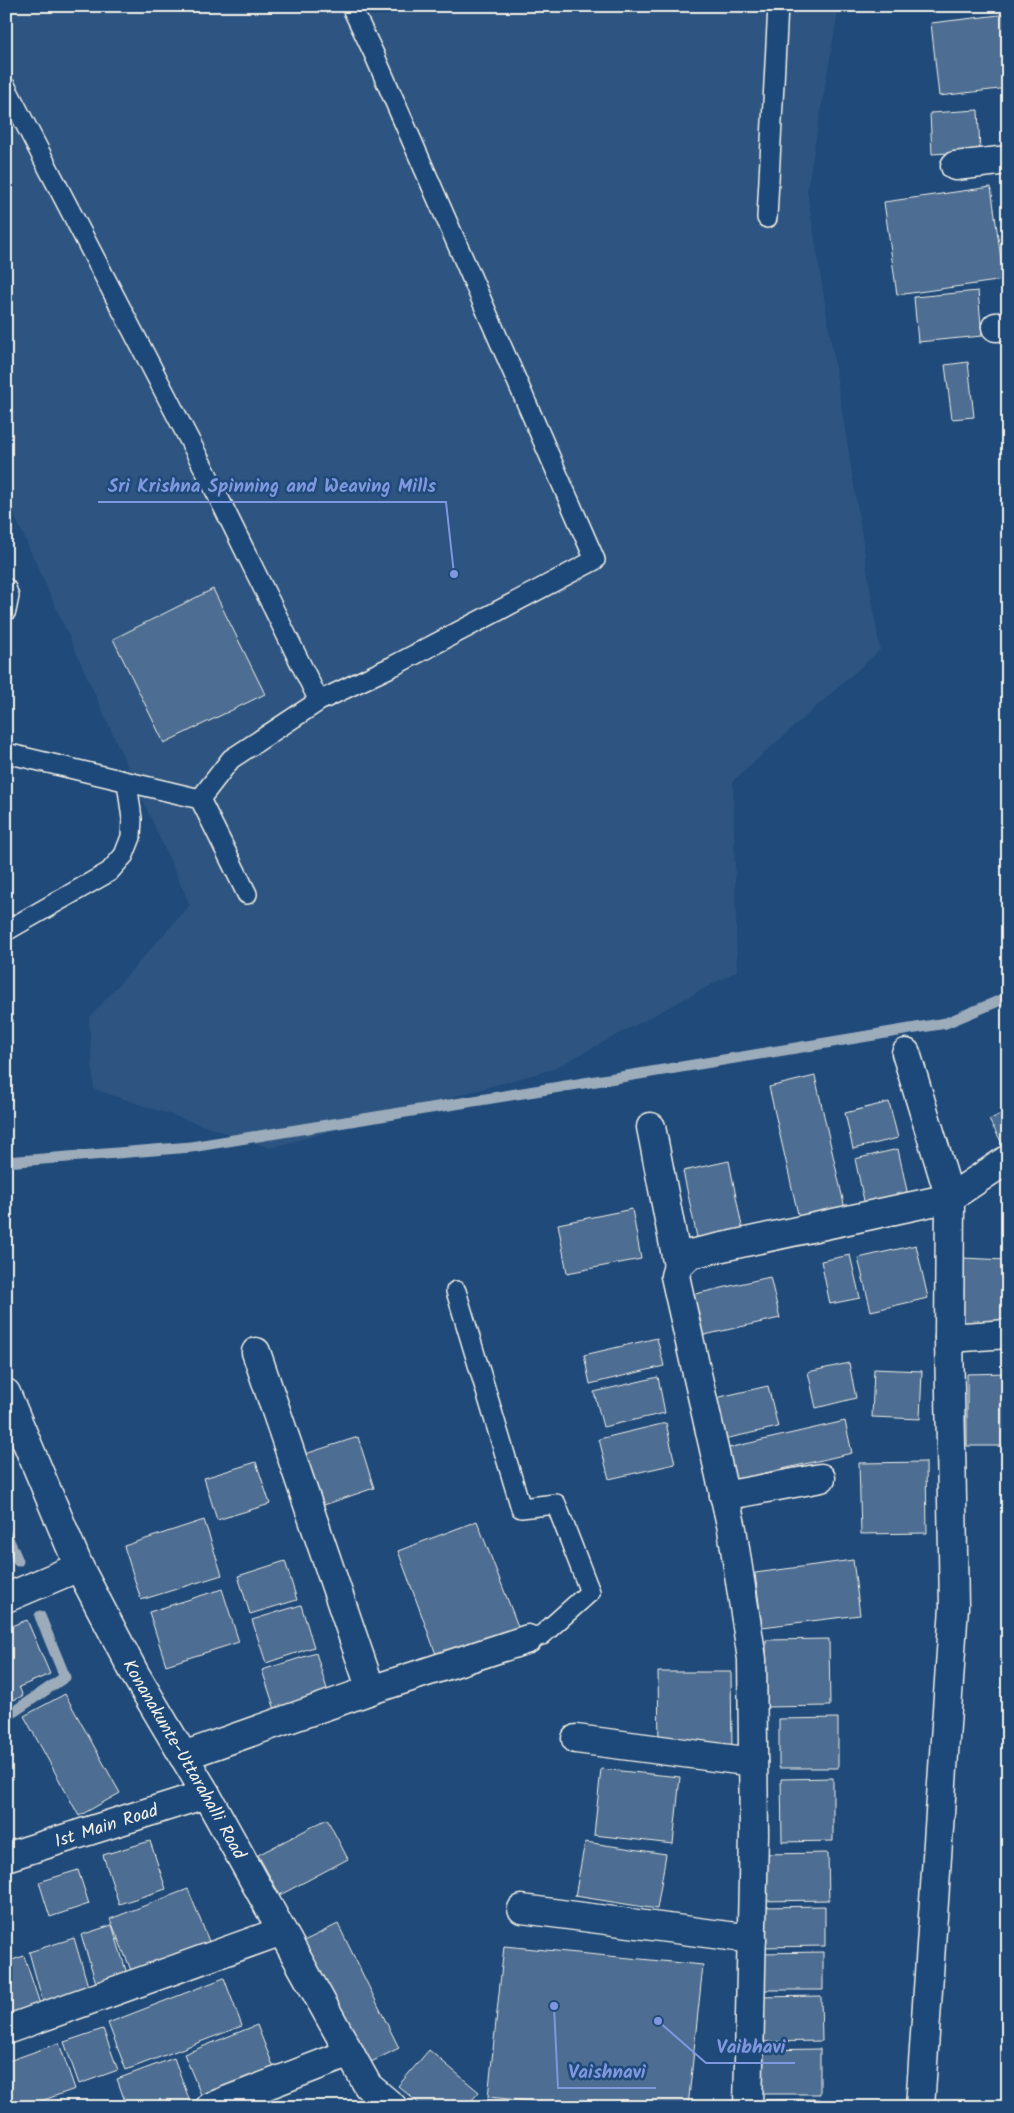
<svg xmlns="http://www.w3.org/2000/svg" width="1014" height="2113" font-family="Kalam,sans-serif">
	<rect width="100%" height="100%" fill="#1f4a7a"/>
	<filter id="ink" filterUnits="userSpaceOnUse"><feTurbulence type="fractalNoise" baseFrequency=".02" numOctaves="2"/><feDisplacementMap in="SourceGraphic" scale="10" xChannelSelector="R" yChannelSelector="G"/><feConvolveMatrix kernelMatrix="1 2 1 2 8 2 1 2 1" color-interpolation-filters="sRGB"/></filter>
	<g filter="url(#ink)">
		<path fill="#2d5581" d="M6,6h833l-32,184 73,460 -147,131 4,190 -184,98 -283,79 -176,-59 -5,-71 101,-113 -184,-408z"/>
		<g fill="none" stroke-linecap="round" stroke-linejoin="round">
			<path stroke="#9cacbb" stroke-width="11" d="M6,1162l185,-15 442,-72 313,-52 62,-26
				M6,1534l12,27
				M6,1717l59,-40 -25,-61"/>
		</g>
		<path fill="#4d6e92" stroke="#f4f1e8" d="M1008,14v74l-69,8 -8,-73z
			M978,110l2,41 -48,3 -2,-41z
			M991,187l13,93 -107,15 -13,-93z
			M978,291l4,45 -64,6 -4,-45z
			M968,362l6,55 -22,2 -7,-54z
			M213,589l52,105 -101,49 -51,-104z
			M815,1076l31,137 -46,10 -31,-136z
			M889,1102l9,36 -45,11 -8,-36z
			M1008,1110v30l-6,3 -13,-23z
			M898,1149l11,51 -43,10 -11,-51z
			M729,1161l14,71 -45,10 -15,-71z
			M632,1209l9,50 -74,14 -9,-49z
			M916,1245l12,53 -57,13 -13,-53z
			M850,1255l10,43 -30,6 -9,-43z
			M963,1258l44,2 -3,72 -43,-1z
			M770,1277l10,41 -80,18 -9,-41z
			M657,1338l7,28 -74,18 -6,-29z
			M849,1363l7,35 -40,10 -8,-36z
			M874,1369l48,2 -2,48 -48,-2z
			M1008,1373v73h-41v-72z
			M658,1377l7,36 -62,14 -9,-35z
			M768,1386l10,41 -58,13 -9,-41z
			M845,1421l7,32 -121,28 -7,-32z
			M666,1423l9,41 -66,15 -10,-40z
			M358,1437l16,51 -56,19 -16,-52z
			M256,1462l14,42 -53,16 -13,-42z
			M926,1462l1,71 -66,1 -2,-71z
			M204,1520l18,55 -81,25 -17,-54z
			M477,1521l44,113 -81,31 -42,-114z
			M853,1560l7,55 -98,12 -7,-54z
			M285,1561l12,39 -47,14 -12,-38z
			M222,1589l17,53 -73,23 -17,-53z
			M301,1605l13,42 -48,16 -14,-43z
			M27,1620l23,54 -31,13 4,9 -17,7v-75z
			M829,1639l1,67 -63,1 -1,-67z
			M316,1653l15,49 -53,17 -16,-49z
			M658,1672h73l1,77h-73z
			M65,1694l55,99 -41,23 -55,-100z
			M838,1718v50h-59v-49z
			M601,1769l79,8 -7,67 -79,-9z
			M833,1778v63l-51,1 -1,-63z
			M327,1819l21,40 -68,36 -22,-40z
			M150,1841l16,48 -47,15 -16,-49z
			M585,1842l81,12 -9,55 -82,-13z
			M828,1853l1,47 -71,1v-47z
			M78,1870l11,34 -39,13 -11,-35z
			M188,1889l22,55 -77,31 -23,-56z
			M825,1906v40l-64,1v-40z
			M338,1924l61,124 -34,17 -61,-124z
			M112,1925l16,52 -31,9 -16,-51z
			M74,1938l16,55 -46,13 -15,-54z
			M504,1946l199,19 -15,142h-97l-103,-10z
			M823,1952v38h-65v-37z
			M24,1956l18,54 -36,12v-60z
			M224,1978l18,48 -116,44 -18,-47z
			M821,1996l1,45 -66,1v-45z
			M257,2025l19,48 -72,29 -20,-48z
			M103,2029l15,41 -39,14 -15,-42z
			M59,2043l16,46 -51,18h-18v-45z
			M820,2049v45h-64l-1,-44z
			M429,2050l50,42 -13,15h-43l-25,-21z
			M174,2058l18,49h-65l-10,-28z
			M820,2099v8h-63v-7z
			M58,2100l3,7h-20z
			M480,2100l61,7h-62z"/>
		<g fill="none" stroke-linecap="round" stroke-linejoin="round">
			<defs>
				<path id="service" d="M6,87l202,389 111,225
					M767,218l11,-212
					M6,588l3,8 -3,15
					M6,753l194,46
					M200,799l31,-40 88,-58 74,-35 202,-106 -221,-506 -23,-48
					M200,799l47,95
					M6,931l103,-59 15,-17 7,-18 1,-18 -5,-37
					M456,1291l65,217 35,-4 34,88 -48,43 -14,4"/>
				<g id="minor">
					<path d="M955,166l53,-6"/>
					<path d="M996,327l12,-1"/>
					<path d="M906,1053l44,145 58,-39"/>
					<path d="M651,1127l27,139"/>
					<path d="M949,1338l59,-4"/>
					<path d="M724,1496l97,-18"/>
					<path d="M6,1598l73,-31"/>
					<path d="M371,1690l157,-51"/>
					<path d="M576,1739l177,23"/>
					<path d="M183,1756l188,-66 -115,-338"/>
					<path id="s1" d="M6,1857l200,-63"/>
					<path d="M522,1909l230,30"/>
					<path d="M6,2030l276,-99"/>
					<path d="M210,2107l140,-54"/>
					<path d="M748,2107l6,-273 -2,-175 -20,-130 -57,-253 3,-10 12,-12 260,-56 -1,140 5,269 -34,500"/>
				</g>
				<g id="secondary">
					<path id="s2" d="M6,1393l73,174 56,107 71,120 162,292 25,21"/>
				</g>
			</defs>
			<use href="#service" stroke="#f4f1e8" stroke-width="22"/>
			<use href="#minor" stroke="#f4f1e8" stroke-width="31"/>
			<use href="#secondary" stroke="#f4f1e8" stroke-width="31"/>
			<use href="#service" stroke="#1f4a7a" stroke-width="19"/>
			<use href="#minor" stroke="#1f4a7a" stroke-width="28"/>
			<use href="#secondary" stroke="#1f4a7a" stroke-width="28"/>
		</g>
	</g>
	<g text-anchor="middle" stroke-width="5" stroke-linejoin="round" paint-order="stroke">
		<g font-size="18" fill="#f4f1e8" stroke="#1f4a7a">
			<text dy="6" stroke="none"><textPath href="#s2" startOffset="408">Konanakunte-Uttarahalli Road</textPath></text>
			<text dy="6" stroke="none"><textPath href="#s1" startOffset="105">1st Main Road</textPath></text>
		</g>
	</g>
	<path fill="none" stroke="#7e97df" stroke-width="2" d="M454 574L446 502H98M658 2021L706 2063H795M554 2006L558 2088H656"/>
	<g fill="#7e97df" stroke="#1f4a7a" stroke-width="2">
		<circle cx="454" cy="574" r="5"/>
		<circle cx="658" cy="2021" r="5"/>
		<circle cx="554" cy="2006" r="5"/>
	</g>
	<g font-size="19" text-anchor="middle" font-weight="bold" fill="#7e97df" stroke="#1f4a7a" stroke-width="5" stroke-linejoin="round" paint-order="stroke">
		<text x="272" y="492">Sri Krishna Spinning and Weaving Mills</text>
		<text x="751" y="2053">Vaibhavi</text>
		<text x="607" y="2078">Vaishnavi</text>
	</g>
	<rect width="1014" height="2113" fill="none" stroke="#1f4a7a" stroke-width="25"/>
	<rect x="12" y="12" width="989" height="2088" fill="none" stroke="#f4f1e8" stroke-width="2" filter="url(#ink)"/>
</svg>
